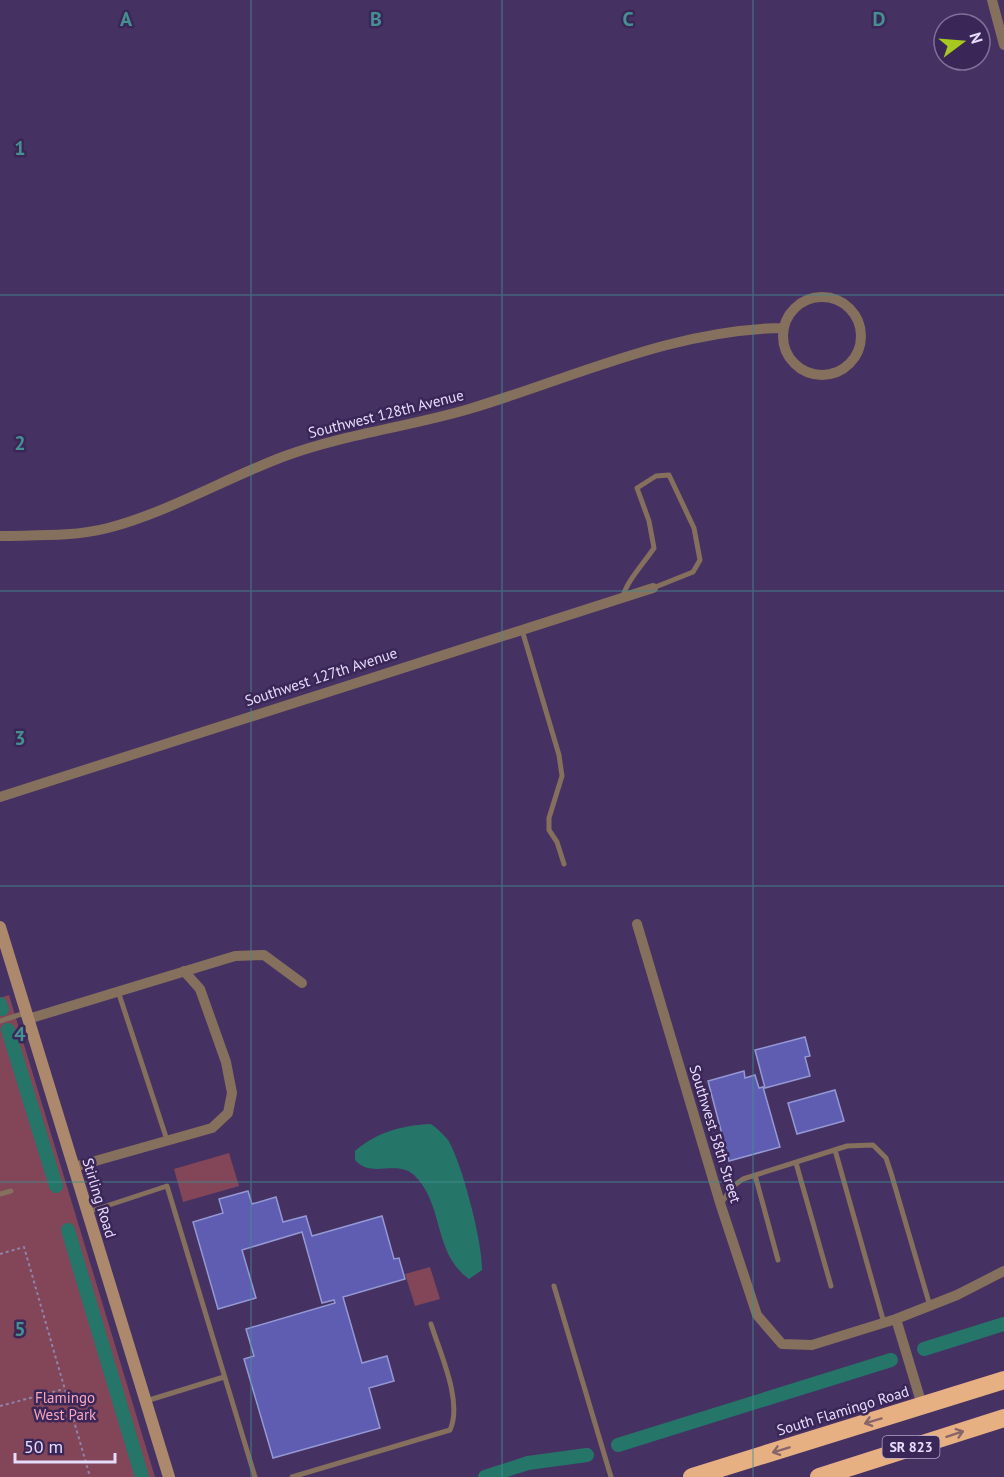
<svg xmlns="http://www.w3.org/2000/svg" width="1004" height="1477" font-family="'PT Sans',sans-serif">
	<rect width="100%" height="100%" fill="#463163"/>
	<path fill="#824658" d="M9,995l146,482h-155v-479z
		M229,1153l10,33 -56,16 -9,-33z
		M430,1267l10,32 -25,7 -10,-32z"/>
	<path fill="#257569" d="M431,1124c7,5 12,10 17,16 14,23 35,103 34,130l-13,9c-37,-27 -24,-74 -55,-104 -18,-16 -43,4 -59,-15v-9c22,-19 48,-26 76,-27z"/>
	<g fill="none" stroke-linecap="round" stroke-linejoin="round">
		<path stroke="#257569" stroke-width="14" d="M0,1004l2,5
			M8,1030l48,156
			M68,1230l74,247
			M924,1349l80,-25
			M618,1445l273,-85
			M485,1477l43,-14 59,-8"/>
	</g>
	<path fill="#5e5db2" stroke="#9498d3" stroke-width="1.5" d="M805,1037l5,19 -5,1 5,19 -45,12 -10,-38z
		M744,1071l1,7 10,-3 4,13 4,-1 17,60 -51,14 -21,-80z
		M835,1090l9,31 -47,13 -9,-31z
		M248,1191l4,13 24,-7 7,25 23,-6 6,20 70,-20 12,43 5,-1 6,21 -62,18 19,66 25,-7 7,25 -25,7 11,40 -107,30 -29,-99 10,-3 -8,-27 89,-26 -1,-3 -12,3 -20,-71 -60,18 14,48 -38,11 -25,-87 30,-9 -4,-14z"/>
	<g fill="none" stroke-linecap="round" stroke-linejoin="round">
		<path stroke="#9182ab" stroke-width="2" stroke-dasharray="3 3" stroke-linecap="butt" d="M0,1254l24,-7 66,230
			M0,1406l64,-17"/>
		<path stroke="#856f5d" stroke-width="5" d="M623,597c3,-15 21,-34 31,-49l-5,-27 -12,-33 19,-12 13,-1 25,53 6,32 -7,12 -40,16
			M522,630l37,125 3,21 -13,42v12l8,12 7,22
			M118,991l49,149
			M0,1021l25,-8
			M835,1150l49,173
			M796,1163l35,123
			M755,1175l23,85
			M0,1194l11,-3
			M721,1204l11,-17 11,-8 104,-33 26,-1 13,13 5,15 39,133
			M88,1212l79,-26 88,291
			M554,1286l57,191
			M146,1401l78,-24
			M292,1477l158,-47c13,-28 -10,-77 -19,-106"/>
		<path stroke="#856f5d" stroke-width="10" d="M992,0l12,45
			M783 336a39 39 0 1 1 78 0a39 39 0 1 1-78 0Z
			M0,536c36,-1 73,1 108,-8 61,-16 118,-50 177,-72 60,-22 123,-29 184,-47 104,-31 205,-80 315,-81
			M0,797l653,-209
			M637,924l84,282 36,109 25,29 30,1 84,-26 61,-24 47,-24
			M28,1019l207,-63 29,-1 38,28
			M74,1167l138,-39 16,-15 4,-20 -6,-31 -26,-73 -16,-18
			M896,1319l26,86"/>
		<path stroke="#ac896c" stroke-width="12" d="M0,927l169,550"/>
		<path stroke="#e6b083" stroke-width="18" d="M692,1477l312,-97
			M819,1477l185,-59"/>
	</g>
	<defs><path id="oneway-shaft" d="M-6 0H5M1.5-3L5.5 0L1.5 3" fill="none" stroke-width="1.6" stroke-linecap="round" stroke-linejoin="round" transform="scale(1.5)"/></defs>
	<g stroke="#88646b">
		<use href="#oneway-shaft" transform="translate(873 1421) rotate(163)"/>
		<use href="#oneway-shaft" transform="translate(955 1434) rotate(-18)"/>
		<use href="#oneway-shaft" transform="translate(781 1450) rotate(163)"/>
	</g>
	<path fill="none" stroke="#459091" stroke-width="1.5" stroke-opacity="0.55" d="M251,0v1477M502,0v1477M753,0v1477M0,295h1004M0,591h1004M0,886h1004M0,1182h1004"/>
	<g text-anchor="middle" stroke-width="5" stroke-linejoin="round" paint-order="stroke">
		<rect fill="#3b2658" stroke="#b3a5ca" stroke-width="1.5" x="882.5" y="1436" width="57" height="22" rx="4.5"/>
		<g font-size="14" font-weight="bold" fill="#e6dcfb">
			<text x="911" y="1452">SR 823</text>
		</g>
		<g font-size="15" fill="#e6dcfb" stroke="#3b2658">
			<text transform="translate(386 414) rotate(-14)" y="5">Southwest 128th Avenue</text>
			<text transform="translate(321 677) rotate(-18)" y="5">Southwest 127th Avenue</text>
			<text transform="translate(715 1134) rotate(73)" y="5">Southwest 58th Street</text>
			<text transform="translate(99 1198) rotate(73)" y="5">Stirling Road</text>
			<text transform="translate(843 1411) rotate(-17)" y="5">South Flamingo Road</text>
		</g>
		<g font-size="15" fill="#f7a8be" stroke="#3b2658">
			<text x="65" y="1403">Flamingo<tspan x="65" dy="17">West Park</tspan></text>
		</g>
	</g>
	<g font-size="20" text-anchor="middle" font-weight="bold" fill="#459091" stroke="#3b2658" stroke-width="5" stroke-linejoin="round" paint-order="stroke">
		<text x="126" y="26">A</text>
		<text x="376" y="26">B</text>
		<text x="628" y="26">C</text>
		<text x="879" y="26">D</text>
		<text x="20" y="155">1</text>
		<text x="20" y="450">2</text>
		<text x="20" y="745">3</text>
		<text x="20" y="1041">4</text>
		<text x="20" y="1336">5</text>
	</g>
	<g transform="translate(962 42) rotate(74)"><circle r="28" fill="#3b2658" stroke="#7f6f99" stroke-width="1.5"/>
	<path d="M0-4.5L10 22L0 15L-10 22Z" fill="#a7c81f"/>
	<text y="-9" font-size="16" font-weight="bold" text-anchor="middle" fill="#e6dcfb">N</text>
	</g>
	<path d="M15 1453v9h100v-9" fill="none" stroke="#e6dcfb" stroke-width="3"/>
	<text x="24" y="1453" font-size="18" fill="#e6dcfb" stroke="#3b2658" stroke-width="4.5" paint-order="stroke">50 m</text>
</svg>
